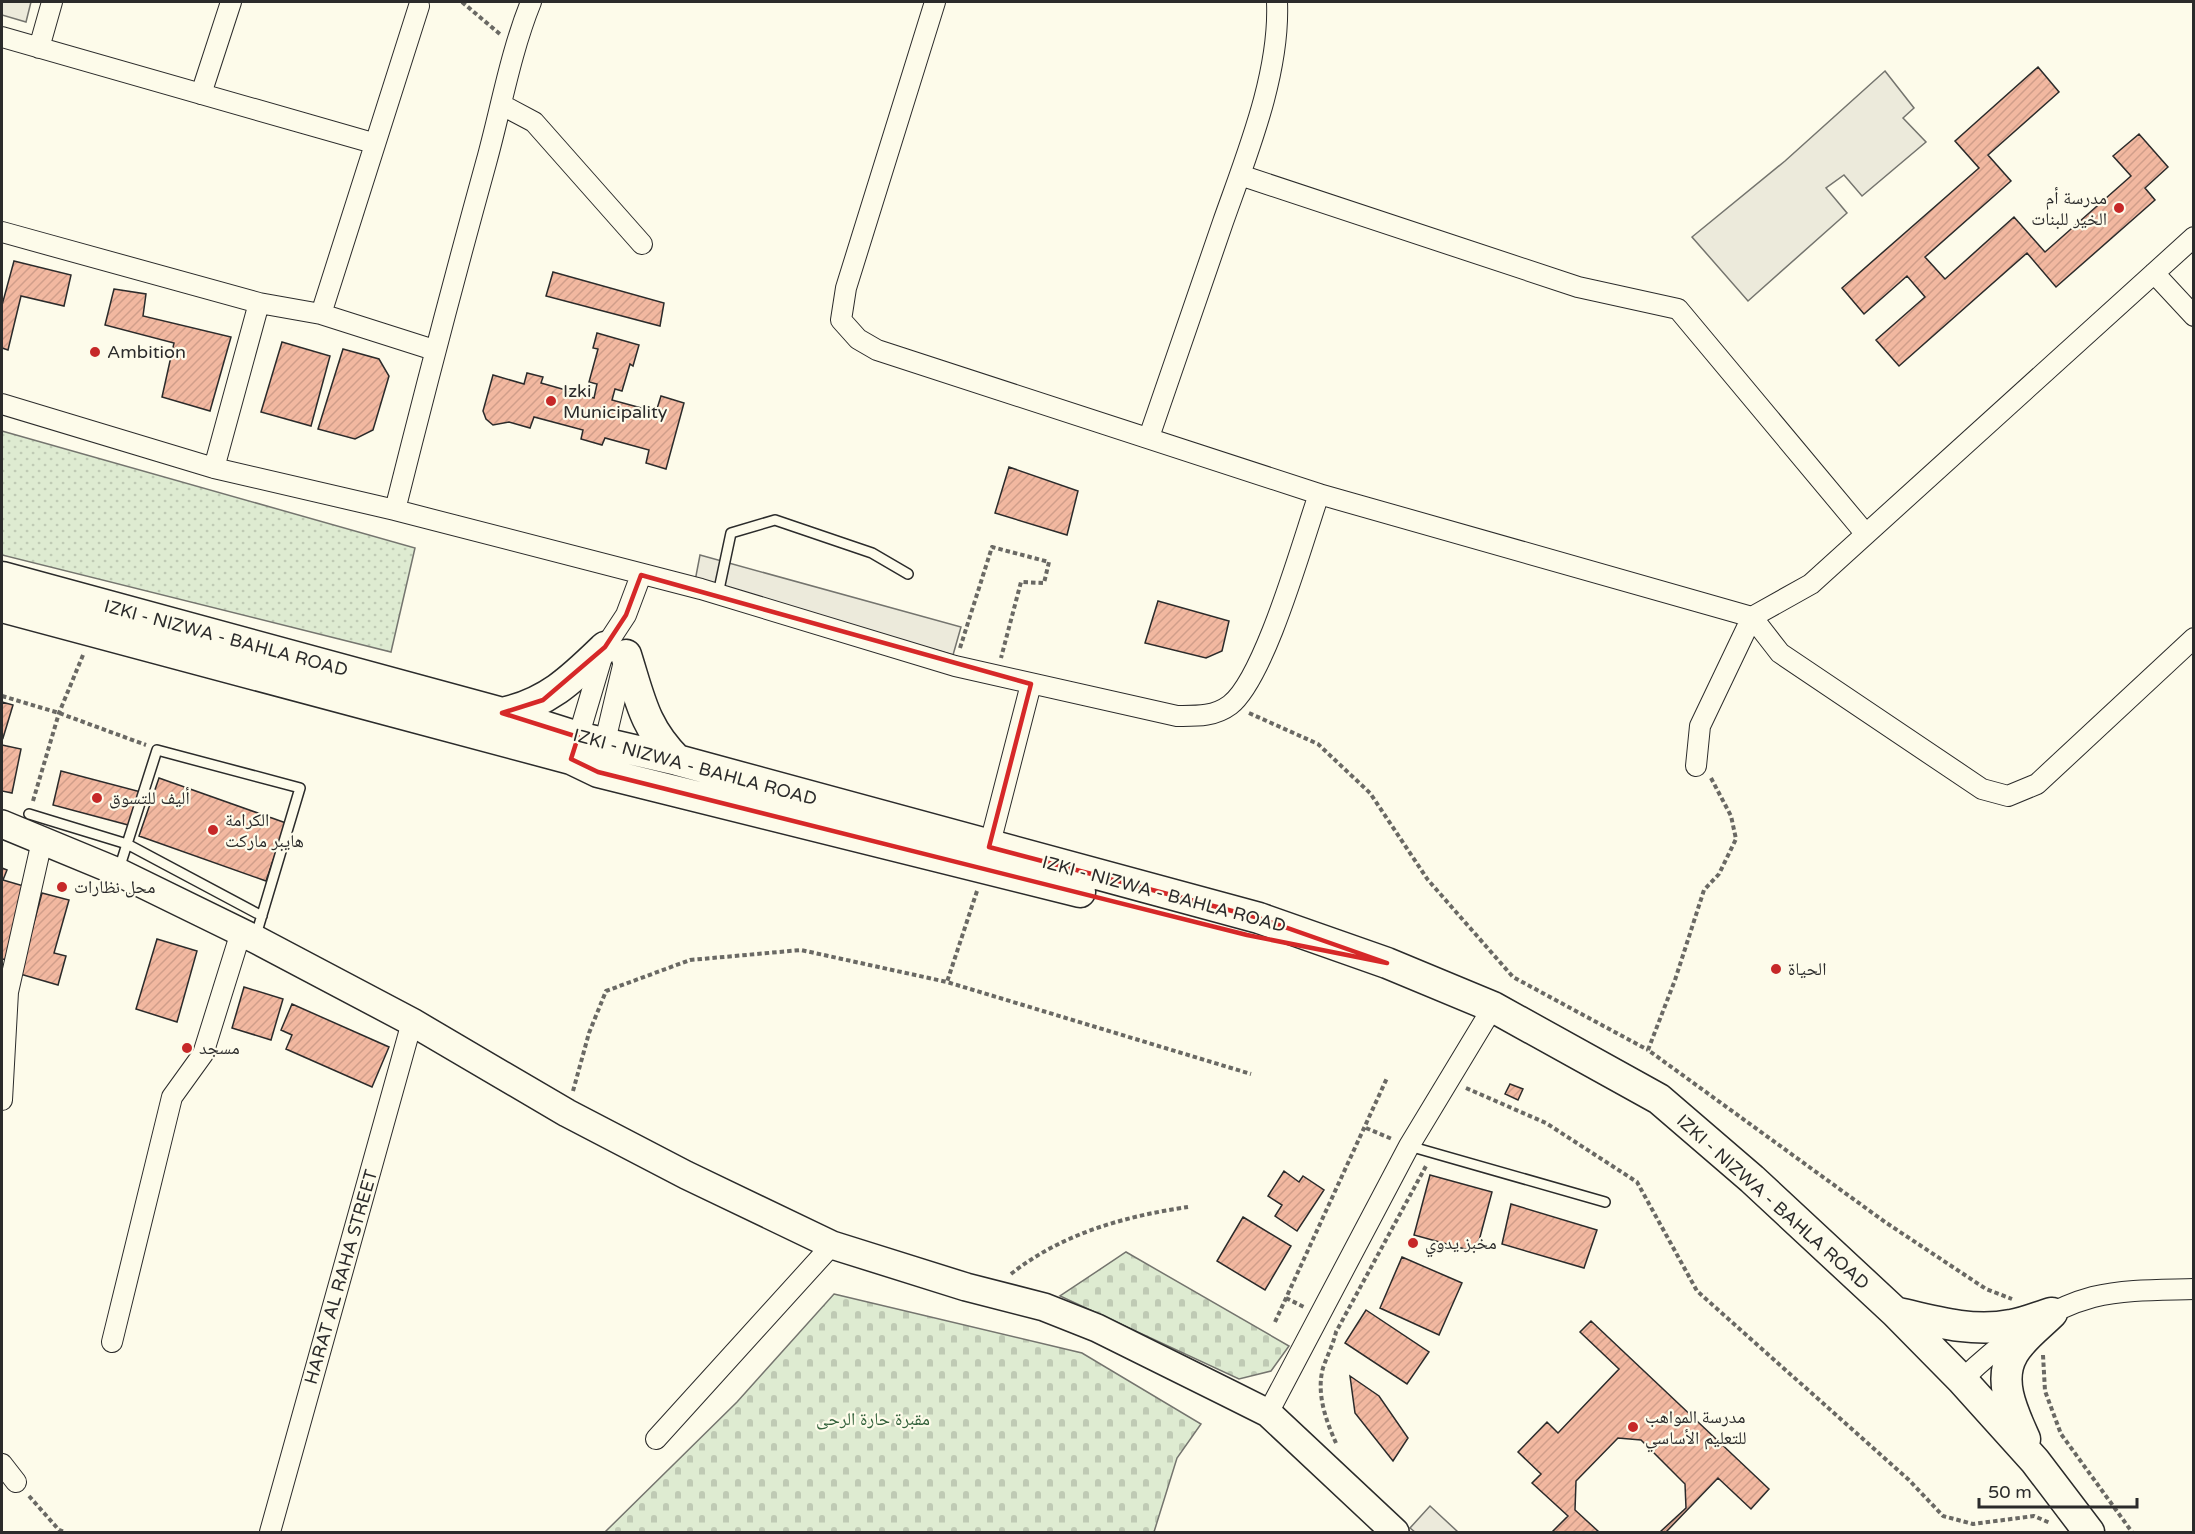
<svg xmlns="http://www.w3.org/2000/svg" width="2195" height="1534" font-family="'Varela Round','Noto Naskh Arabic',sans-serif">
	<defs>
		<pattern id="cemetery-stones" width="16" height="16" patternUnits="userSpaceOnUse" patternTransform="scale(1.5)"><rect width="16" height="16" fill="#deebd1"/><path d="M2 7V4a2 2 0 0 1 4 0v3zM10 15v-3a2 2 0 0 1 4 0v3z" fill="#bfcab4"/></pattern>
		<pattern id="park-dots" width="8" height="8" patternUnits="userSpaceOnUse" patternTransform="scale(1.5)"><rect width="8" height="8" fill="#deebd1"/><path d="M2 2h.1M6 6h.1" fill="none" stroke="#bfcab4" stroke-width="1.8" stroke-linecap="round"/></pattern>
		<pattern id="building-hatch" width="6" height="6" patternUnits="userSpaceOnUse" patternTransform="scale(1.5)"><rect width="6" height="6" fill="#f2b8a0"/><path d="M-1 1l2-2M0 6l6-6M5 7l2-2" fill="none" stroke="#d09e8a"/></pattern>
	</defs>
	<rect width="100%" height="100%" fill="#fdfbea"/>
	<path fill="url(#cemetery-stones)" stroke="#74746e" stroke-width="1.5" d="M1126,1252l163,94 -18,25 -32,8 -179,-83z
		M834,1294l248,59 119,71 -24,34 -23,74h-549l132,-130z"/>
	<path fill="url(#park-dots)" stroke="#74746e" stroke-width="1.5" d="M2,431l413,117 -24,104 -389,-97z"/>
	<path fill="#eceadb" stroke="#74746e" stroke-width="1.5" d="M2,2h29l-5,20 -24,-7z
		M1885,71l29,37 -11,10 23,24 -64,54 -18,-21 -18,13 21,25 -99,88 -56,-64 93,-76z
		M700,555l261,72 -8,28 -258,-74z
		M1430,1506l28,26h-43l-5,-4z"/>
	<path fill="url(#building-hatch)" stroke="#2b2b2b" stroke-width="1.5" d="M2038,67l21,25 -71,63 23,26 -86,76 20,22 69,-62 31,35 86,-76 -18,-20 26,-22 29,33 -23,21 10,12 -99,87 -29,-34 -128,113 -23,-26 49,-43 -18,-21 -43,38 -22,-26 137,-120 -24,-27z
		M14,261l57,14 -7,31 -43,-10 -13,54 -6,-2v-43z
		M553,272l111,31 -4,23 -114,-30z
		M114,289l32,5 -3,22 88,21 -21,74 -48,-14 12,-54 -69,-18z
		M597,333l42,12 -6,21 -3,-2 -8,27 -7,-2 -3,11 44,12 5,-16 23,7 -18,66 -20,-6 3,-13 -44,-12 -3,7 -21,-6 2,-9 -49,-13 -4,11 -21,-6 -16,3 -7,-6 -3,-8 10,-36 31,9 3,-11 16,4 -2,6 53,15 3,-14 -8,-2 9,-33 -5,-1z
		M282,342l48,14 -19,70 -50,-14z
		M343,349l36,10 10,17 -16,54 -18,9 -37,-10z
		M1009,467l69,24 -11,44 -72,-22z
		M1158,601l71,20 -7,30 -16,7 -61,-15z
		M2,702l11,3 -10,33 -1,-1z
		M2,745l19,4 -9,44 -10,-2z
		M61,771l80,21 -9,34 -79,-21z
		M159,778l127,45 -20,58 -127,-45z
		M2,868l5,2 -4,10 24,7 -20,73 -5,-1z
		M42,893l27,7 -15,53 12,3 -8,29 -38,-11z
		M157,939l40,12 -20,71 -41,-13z
		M244,987l39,12 -12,41 -39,-12z
		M292,1004l97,43 -17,40 -86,-38 6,-14 -11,-5z
		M1510,1084l13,5 -5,11 -13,-6z
		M1284,1171l15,11 4,-6 21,14 -27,41 -22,-15 7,-11 -14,-9z
		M1430,1175l62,17 -16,60 -62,-17z
		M1511,1204l86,26 -13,38 -82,-24z
		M1243,1217l48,29 -26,44 -48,-29z
		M1402,1257l60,26 -23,52 -59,-27z
		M1366,1310l63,42 -22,32 -62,-41z
		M1591,1321l178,168 -18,20 -33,-31 -52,54h-6l26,-24 -1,-24 -44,-44 -23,-2 -42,43 -1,29 24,22h-47l16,-16 -36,-33 9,-9 -23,-22 29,-30 11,11 61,-64 -39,-37z
		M1350,1376l29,20 29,42 -15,23 -38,-48z"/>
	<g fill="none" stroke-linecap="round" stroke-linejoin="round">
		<defs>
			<path id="lane" d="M718,594l13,-61 44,-13 97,33 36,21
				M29,814l98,30 135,72
				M119,869l38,-119 143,38 -44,147
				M1409,1146l196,56"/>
			<path id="street" d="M935,2l-89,286 -5,32 17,19 19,11 442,144 433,123 28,36 202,136 26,7 29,-12 157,-146
				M2,37l371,106
				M39,48l13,-46
				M201,94l30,-92
				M502,105l32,17 108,122
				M1240,175l338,112 100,22 187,224
				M2,232l257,71 62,11 113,36
				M2154,273l40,43
				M321,314l98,-308
				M2,404l212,64 181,42 306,79 254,77 222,50c19,0 37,1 53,-11 35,-27 73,-165 89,-211
				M1149,437c25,-72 50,-144 74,-215 24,-68 57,-148 54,-220
				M214,468l45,-165
				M395,510c29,-116 59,-231 91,-347 15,-54 24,-109 45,-161
				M575,748l30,-101 21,-32 15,-40
				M602,754l23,-97
				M1696,766l4,-40 52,-109 59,-33 383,-347
				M987,855l44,-171
				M2,1100l6,-108 34,-151
				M112,1342l60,-245 31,-43 38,-122
				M1962,1380c35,-35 82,-70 131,-83 33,-8 67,-7 101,-8
				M1268,1413l141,-267 84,-139
				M656,1439l176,-194
				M2,1464l14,18
				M270,1532l142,-510"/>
			<path id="secondary" d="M2,824l116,48 137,67 157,83 155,91 119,62 146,70 134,42 78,20 53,21 131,65 40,20 127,119"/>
			<path id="primary" d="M2,577l500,136 76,24 99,23 582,158 128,45 106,44 166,92 93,80 143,133 67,68 73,81 54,71
				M2,607l569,152 27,13 482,120
				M626,655c14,44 18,72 51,105
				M502,713c46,-10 70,-34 103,-66
				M1895,1312c38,9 77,21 116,13 13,-2 27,-8 40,-12
				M2025,1439c-11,-25 -28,-58 -12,-85 8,-15 27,-29 39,-41"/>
		</defs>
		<use href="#lane" stroke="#2b2b2b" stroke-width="12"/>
		<use href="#street" stroke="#2b2b2b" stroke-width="22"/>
		<use href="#secondary" stroke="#2b2b2b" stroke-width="30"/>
		<use href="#primary" stroke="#2b2b2b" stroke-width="33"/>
		<path stroke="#6a6964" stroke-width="4" stroke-dasharray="4.5 3" stroke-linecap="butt" d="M462,2l39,33
			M960,648l32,-101 57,15 -5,21 -23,-1 -20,76
			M2,696l57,17 87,32
			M1249,713l69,31 52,49 58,87 85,97 135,73
			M1711,778l20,38 5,23 -17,35 -15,16 -29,90 -27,70 237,172 101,67 26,10
			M33,801l26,-88 24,-58
			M977,891l-30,91 304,92
			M1466,1088l80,35 91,59 60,109 212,189 34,36 30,8 61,-8 16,7
			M573,1091l16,-58 17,-42 84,-31 111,-10 146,32
			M1366,1128l26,11
			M1011,1274c50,-40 114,-58 177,-67
			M1286,1298l18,9
			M1275,1322l112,-244
			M2043,1355l2,36 16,43 71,98
			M1336,1443c-10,-22 -20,-50 -13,-75 4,-12 10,-23 13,-36l90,-166
			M29,1496l30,34 6,2"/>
		<use href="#lane" stroke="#fdfbea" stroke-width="9"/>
		<use href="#street" stroke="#fdfbea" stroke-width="20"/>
		<use href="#secondary" stroke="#fdfbea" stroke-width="27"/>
		<use href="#primary" stroke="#fdfbea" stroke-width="30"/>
	</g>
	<path fill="none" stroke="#d62828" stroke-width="4.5" stroke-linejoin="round" d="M641,575l390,109 -42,163 270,71 128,45 -140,-28 -649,-163 -27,-13 7,-22 -76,-24 41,-13 62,-53 21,-32z"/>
	<g fill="#c62828" stroke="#fdfbea" stroke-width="2">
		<circle cx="2119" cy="208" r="6"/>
		<circle cx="95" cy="352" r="6"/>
		<circle cx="551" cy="401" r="6"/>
		<circle cx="97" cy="798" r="6"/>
		<circle cx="213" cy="830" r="6"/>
		<circle cx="62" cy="887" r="6"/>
		<circle cx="1776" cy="969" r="6"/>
		<circle cx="187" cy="1048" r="6"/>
		<circle cx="1413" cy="1243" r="6"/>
		<circle cx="1633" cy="1427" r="6"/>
	</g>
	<g text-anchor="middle" stroke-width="4.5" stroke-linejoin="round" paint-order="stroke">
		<g font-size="18" fill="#2b2b2b" stroke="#fdfbea" text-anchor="start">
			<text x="2107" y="204" text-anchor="end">مدرسة أم<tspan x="2107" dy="21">الخير للبنات</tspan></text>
			<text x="107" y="358">Ambition</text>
			<text x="563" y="397">Izki<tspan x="563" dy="21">Municipality</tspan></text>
			<text x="109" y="804">أليف للتسوق</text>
			<text x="225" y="826">الكرامة<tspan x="225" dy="21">هايبر ماركت</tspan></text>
			<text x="74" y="893">محل نظارات</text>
			<text x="1788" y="975">الحياة</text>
			<text x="199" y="1054">مسجد</text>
			<text x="1425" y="1249">مخبز يدوي</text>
			<text x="1645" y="1423">مدرسة المواهب<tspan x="1645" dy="21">للتعليم الأساسي</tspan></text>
		</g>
		<g font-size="18" fill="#2b2b2b" stroke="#fdfbea">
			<text transform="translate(226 638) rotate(15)" y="6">IZKI - NIZWA - BAHLA ROAD</text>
			<text transform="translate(695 767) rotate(15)" y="6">IZKI - NIZWA - BAHLA ROAD</text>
			<text transform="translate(1164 894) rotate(15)" y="6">IZKI - NIZWA - BAHLA ROAD</text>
			<text transform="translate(1773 1202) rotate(42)" y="6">IZKI - NIZWA - BAHLA ROAD</text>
			<text transform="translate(341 1277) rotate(-74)" y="6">HARAT AL RAHA STREET</text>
		</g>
		<g font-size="18" fill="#34623c" stroke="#fdfbea">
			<text x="873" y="1425">مقبرة حارة الرحى</text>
		</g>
	</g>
	<rect width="2195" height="1534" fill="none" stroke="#2b2b2b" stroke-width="6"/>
	<path d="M1979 1498v9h158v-9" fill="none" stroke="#2b2b2b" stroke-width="3"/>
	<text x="1988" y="1498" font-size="18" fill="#2b2b2b" stroke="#fdfbea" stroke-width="4.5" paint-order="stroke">50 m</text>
</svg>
